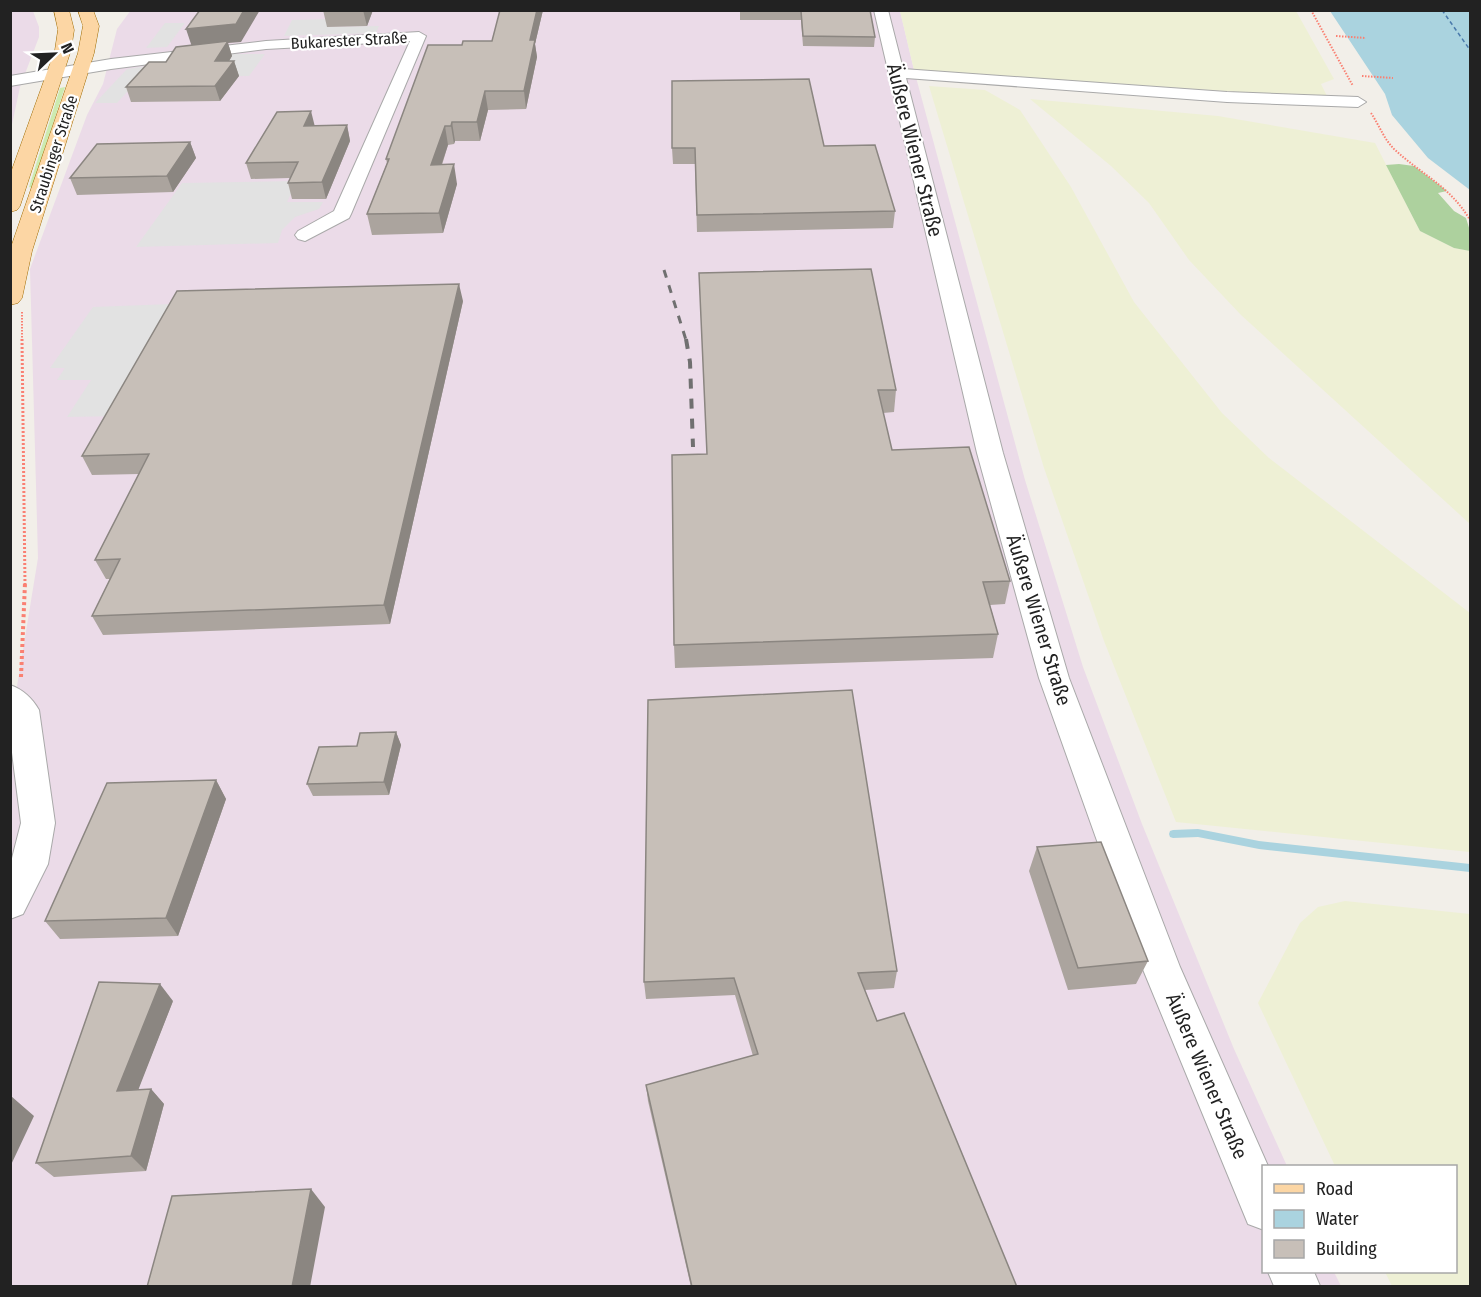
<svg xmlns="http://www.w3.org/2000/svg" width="1481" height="1297" font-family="'Fira Sans Condensed',sans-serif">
	<rect width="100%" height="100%" fill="#f2efe9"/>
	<path fill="#ebdbe8" d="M131,10l769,1 14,59 111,410 58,187 59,157 92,225 53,117h-23v106h70l7,14h-1330l-1,-557 28,-171 -8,-289 57,-154 16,-31 14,-55z
		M11,11h22l6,16v10l-19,50 -9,42z"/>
	<path fill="#eef0d5" d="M900,11h396l38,68 -13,5 7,14 -414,-28z
		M929,86l56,4 35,20 51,77 63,115 88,111 47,45 201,155v239l-294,-30 -72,-181 -60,-173z
		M1030,99l188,17 157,27 45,88 34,17 16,3v273l-229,-209 -52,-55 -40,-57 -38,-37z
		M1345,901l125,13v372h-78l-7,-14h71v-106h-121l-77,-163 42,-80 18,-16z"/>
	<path fill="#cdebb0" d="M65,87l-33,101 -3,-1 31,-99z"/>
	<path fill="#add19e" d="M1399,164l15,2 33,25 -9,2 16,18 12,7 4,13v20l-16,-3 -34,-17 -34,-66z"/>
	<path fill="#e2e2e2" d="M331,19l-3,8 51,-1 -3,7 -92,3 8,-16z
		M165,23h20l-18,24 -21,1z
		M223,54h42l-16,22 -95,1 -13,15h-14l-10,11h-22l32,-34z
		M297,181l-10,21h36l-4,7 -24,8 -13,13 -4,13 -142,4 46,-64z
		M171,304l-52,112 -52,1 24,-37h-34l8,-12h-15l43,-61z"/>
	<path fill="#aad3df" d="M1330,11h140v179l-42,-32 -36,-43 -7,-21z"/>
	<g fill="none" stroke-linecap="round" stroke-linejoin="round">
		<path fill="#aad3df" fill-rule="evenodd" d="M1198,829l61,12 211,23v8l-211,-23 -61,-12 -25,1 -3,-1 -1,-3 1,-3 3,-1z"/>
		<path stroke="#4a7aab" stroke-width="1.5" stroke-dasharray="4 3" stroke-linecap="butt" d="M1442,10l28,40"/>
		<defs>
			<path id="minor" d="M874,10h14l15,59 324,23 131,5 8,5 -8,5 -131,-5 -321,-24 97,375 66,225 111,289 88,199h-4v64l-16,-6 -106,-257 -103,-289 -62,-225z
				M419,32l7,4 -75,178 -2,4 -44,23 -7,-2 -3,-4 3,-4 36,-20 76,-170 -144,8 -155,20 -101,17v-10l101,-17 155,-18z
				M10,685c14,5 22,13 29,25l16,113 -7,41 -25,50 -13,5v-53l11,-43 -11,-86z
				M1268,1272h46l6,14h-46z"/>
			<path id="major" d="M54,10h15l5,20 -3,20 -51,156 -3,4 -7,2v-37l45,-125 3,-20z
				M78,10h15l6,16 -5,27 -62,198 -10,47 -4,5 -8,2v-55l68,-197 5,-27z"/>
		</defs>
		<use href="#minor" stroke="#a9a9a9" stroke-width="2"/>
		<use href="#major" stroke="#a06b00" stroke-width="1"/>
		<path stroke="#fa8072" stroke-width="2" stroke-dasharray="1.5 1.5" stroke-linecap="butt" d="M1311,10l42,76
			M1336,36l30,2
			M1362,76l31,2
			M1371,113c8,12 13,26 23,36 28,26 56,37 76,71
			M22,312v28"/>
		<path stroke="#fa8072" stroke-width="3" stroke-dasharray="2 2" stroke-linecap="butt" d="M22,339l3,246"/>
		<path stroke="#fa8072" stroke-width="4" stroke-dasharray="3 3" stroke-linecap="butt" d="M21,677l4,-94"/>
		<use href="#minor" fill="#fff" fill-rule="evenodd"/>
		<use href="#major" fill="#fcd6a4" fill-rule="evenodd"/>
		<path stroke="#707070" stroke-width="3" stroke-dasharray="8 8" stroke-linecap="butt" d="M664,270l22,70"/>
		<path stroke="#707070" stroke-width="4" stroke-dasharray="10 10" stroke-linecap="butt" d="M686,339l4,23 3,85"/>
	</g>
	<path fill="#aba49e" d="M323,10h50l-6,16 -40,1z
		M500,10h43l-8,34 2,13 -11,52 -38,1 -8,31h-25l-1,3 -6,1 -6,20 15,19 -14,49 -71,2 -5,-21 20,-51 -1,-4 76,-114 30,-4z
		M740,10h130l5,27 -1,10 -71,-1 -2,-26h-61z
		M241,42l-13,1 4,13 -3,5h5l5,15 -19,25 -89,1 -5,-15 65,-41z
		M347,125l3,16 -24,58h-34l-4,-16 2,-5 -39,1 -5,-16 68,-37z
		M190,142l6,16 -23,34 -96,3 -7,-17z
		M824,146l71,65 -2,17 -196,4 -2,-68h-22l-1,-16z
		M699,273l197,117 -2,22 -11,1 9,37 118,131 -5,23 -15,1 8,29 -5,24 -318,10 -1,-23 33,-191z
		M463,301l-73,323 -287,11 -11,-19 18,-37h-4l-11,-19 44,-86 -47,1 -10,-19z
		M396,732l5,13 -12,50 -76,1 -6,-12 50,-38z
		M216,780l10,19 -48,137 -118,3 -15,-18z
		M1037,847l111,114 -12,23 -68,6 -39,-119z
		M897,971l-3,17 -29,2 12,31 140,266h-326l-43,-186 -2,-16 107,-29 -18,-61 -89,4 -2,-17z
		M173,1001l-35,88h13l13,15 -18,67 -92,6 -18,-14z"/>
	<path fill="#8b8681" d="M244,10h16l-19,32 -13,1 4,13 -12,20 -28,-29 -6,-18z
		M363,10h10l-6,16z
		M537,10h6l-8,34 2,13 -11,52 -2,-18 6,-51z
		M234,61l5,15 -19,25 -5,-15z
		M485,91l3,19 -8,31 -3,-19z
		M311,111l4,16 -11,-1z
		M452,122l3,19 -1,3 -3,-18z
		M347,125l3,16 -24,58 -4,-17z
		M445,126l3,19 -13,39 -4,-19z
		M190,142l6,16 -23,34 -6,-16z
		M454,164l3,20 -14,49 -4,-20z
		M459,284l4,17 -73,323 -6,-19z
		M396,732l5,13 -12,50 -5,-13z
		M216,780l10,19 -48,137 -12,-18z
		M160,984l13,17 -41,105 -15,-15z
		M151,1089l13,15 -18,67 -15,-15z
		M11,1096l23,20 -24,51v-70z
		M311,1189l14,18 -15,80h-18z"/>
	<path fill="#c7bfb8" stroke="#8b8681" stroke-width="1.5" d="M200,10h44l-8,14 -50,5z
		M500,10h37l-7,30h5l-11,51h-39l-8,31h-25l-1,4h-6l-14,39 23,-1 -15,49 -72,1 22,-55h-3l42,-114h34l1,-4h29z
		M763,10h107l5,27 -72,-1 -2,-25z
		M228,41l-13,20h19l-19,25 -89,1 23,-25h17l10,-15z
		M809,79l15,67 51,-1 20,66 -198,4 -2,-67h-23v-67z
		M311,111l-7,15 43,-1 -25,57 -34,1 10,-21 -52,1 31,-51z
		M190,142l-23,34 -97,2 27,-34z
		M871,269l25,121h-18l14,60 77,-3 41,134 -27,1 15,52 -324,11 -2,-190 35,-1 -8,-181z
		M459,284l-75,321 -292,11 28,-57 -25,1 54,-106 -67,2 95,-165z
		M852,690l45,281 -39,2 19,48 27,-8 113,274h-325l-46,-202 112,-31 -24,-76 -90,4 4,-282z
		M396,732l-12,50 -77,2 12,-37 38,-1 3,-13z
		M216,780l-50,138 -121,3 62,-138z
		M1101,842l47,119 -70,7 -41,-121z
		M99,982l61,2 -43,107 34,-2 -20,67 -95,7z
		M311,1189l-19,98h-145l25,-91z"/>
	<g text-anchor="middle" stroke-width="4.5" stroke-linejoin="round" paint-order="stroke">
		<g font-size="16" fill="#222" stroke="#fff">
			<text transform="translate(349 40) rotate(-3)" y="6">Bukarester Straße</text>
			<text transform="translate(53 154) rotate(-72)" y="6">Straubinger Straße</text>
		</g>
		<g font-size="20" fill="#222" stroke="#fff">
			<text transform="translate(915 150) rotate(76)" y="7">Äußere Wiener Straße</text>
			<text transform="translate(1039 620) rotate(73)" y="7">Äußere Wiener Straße</text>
			<text transform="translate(1207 1076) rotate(67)" y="7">Äußere Wiener Straße</text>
		</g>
	</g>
	<rect width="1481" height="1297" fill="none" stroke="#222222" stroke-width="24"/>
	<rect x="1262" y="1165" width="195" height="108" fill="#ffffff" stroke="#a7a7a7" stroke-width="1.5"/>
	<rect x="1274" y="1184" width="30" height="9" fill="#fcd6a4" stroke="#a7a7a7" stroke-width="1.5"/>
	<text x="1316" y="1195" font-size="18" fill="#222222">Road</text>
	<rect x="1274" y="1210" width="30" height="18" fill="#aad3df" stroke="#a7a7a7" stroke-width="1.5"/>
	<text x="1316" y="1225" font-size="18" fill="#222222">Water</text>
	<rect x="1274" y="1240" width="30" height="18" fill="#c7bfb8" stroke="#a7a7a7" stroke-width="1.5"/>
	<text x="1316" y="1255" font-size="18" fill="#222222">Building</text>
	<g transform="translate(54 54) rotate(67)" stroke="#ffffff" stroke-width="4.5" paint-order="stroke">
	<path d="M0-4.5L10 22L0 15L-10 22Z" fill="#222222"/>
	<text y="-9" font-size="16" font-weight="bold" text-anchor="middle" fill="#222222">N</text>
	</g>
</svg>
